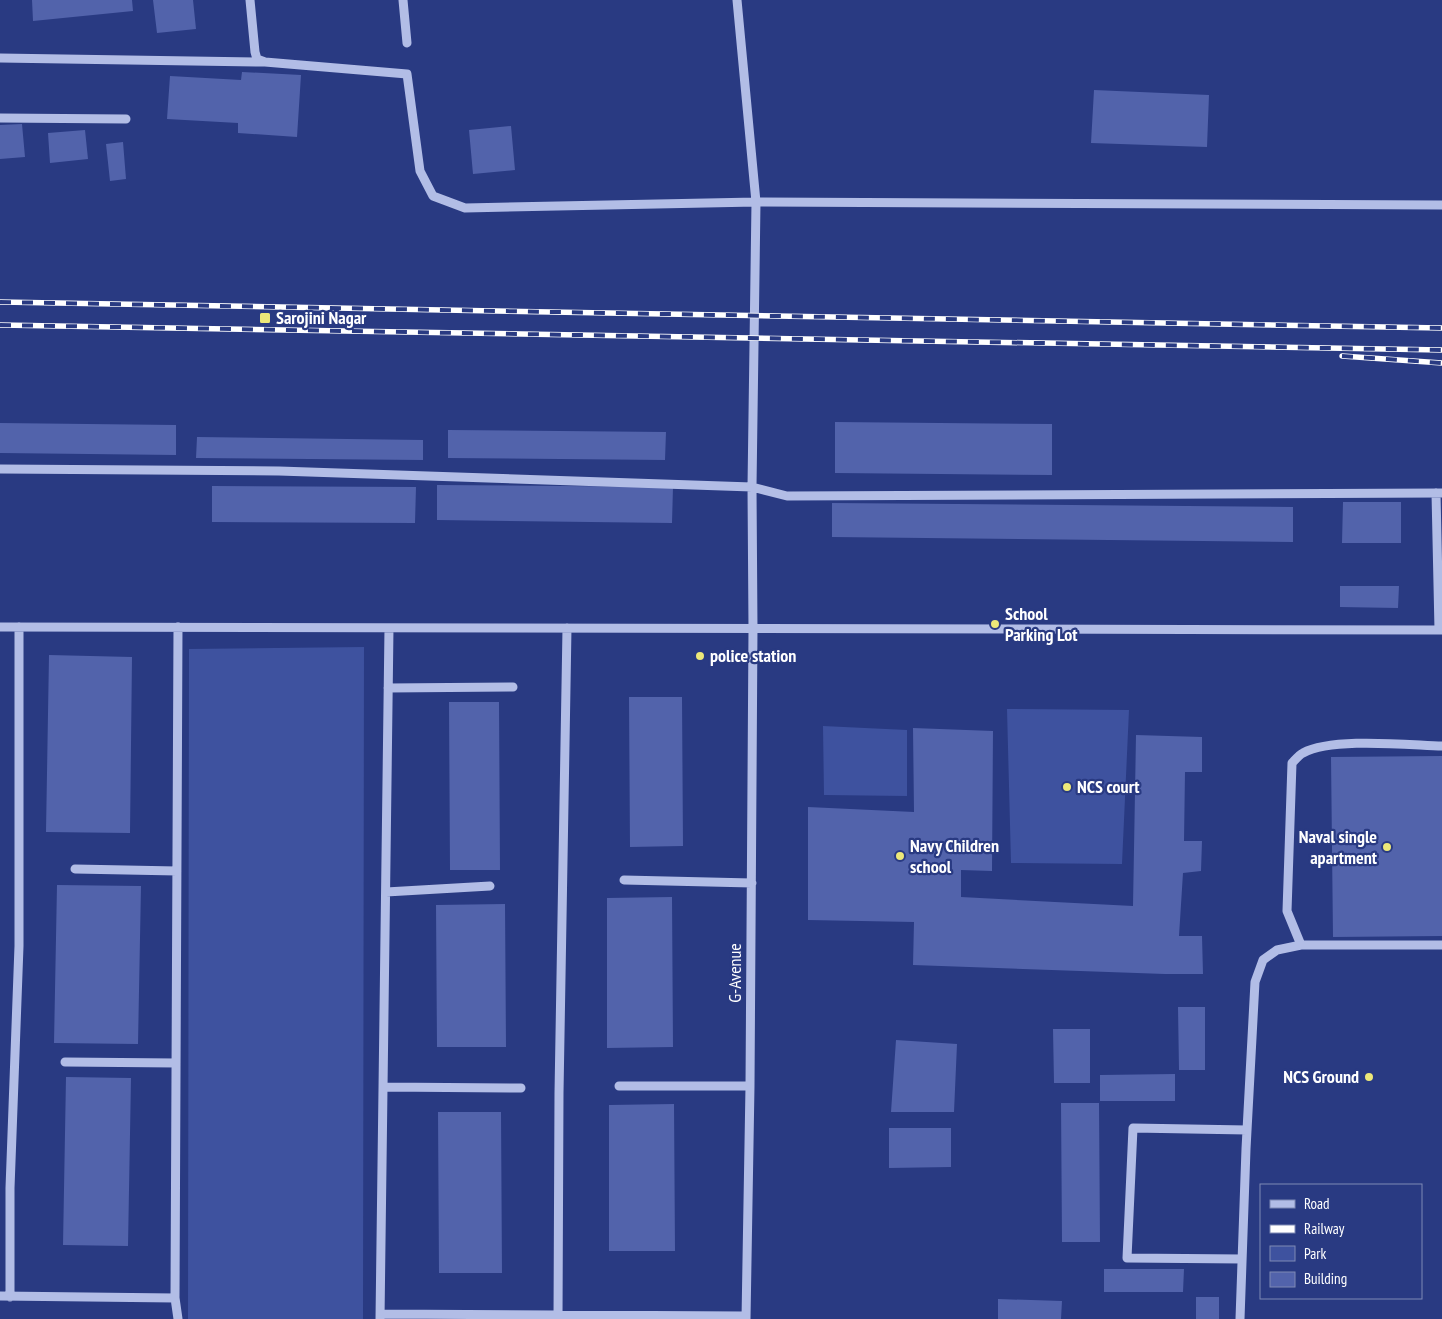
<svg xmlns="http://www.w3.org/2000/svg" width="1442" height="1319" font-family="'PT Sans Narrow',sans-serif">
	<rect width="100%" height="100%" fill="#293a82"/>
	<path fill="#3e529f" d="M364,647l-1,672h-175l1,-670z
		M1007,709l122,1 -7,154 -111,-1z
		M823,726l84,4v66l-83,-1z"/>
	<path fill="#5263ab" d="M32,0h100l1,11 -100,10z
		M153,0h40l3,29 -39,4z
		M242,72l59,3 -4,62 -59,-4v-10l-71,-4 3,-43 71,4z
		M1094,90l115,5 -2,52 -116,-4z
		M22,124l3,33 -25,2v-34z
		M511,126l4,44 -42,4 -4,-44z
		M85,130l3,29 -38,4 -2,-30z
		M123,142l3,37 -16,2 -4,-37z
		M835,422l217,2v51l-217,-2z
		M0,423l176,2v30l-176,-2z
		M448,430l218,2 -1,28 -217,-2z
		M197,437l226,3v20l-227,-2z
		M437,485l236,2 -1,36 -235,-3z
		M212,486l204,1 -1,36 -203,-1z
		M1343,502h58v41h-59z
		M832,503l461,4v35l-461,-5z
		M1340,586h59l-1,22 -58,-1z
		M49,655l83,2 -2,176 -84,-1z
		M629,697h53l1,149 -53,1z
		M449,702h50l1,168h-50z
		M913,728l80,3 -1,140 -31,-1v27l172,9 3,-171 66,2v35h-17l-1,69h18l-1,30 -18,2 -4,63h23l1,38h-38l-252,-9 1,-43 -106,-2v-113l106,5z
		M1442,756v180l-109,1 -2,-180z
		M57,885l84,1 -3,158 -84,-1z
		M672,897l1,150 -66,1v-150z
		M505,904l1,143h-69l-1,-142z
		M1178,1007h27v63h-26z
		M1053,1029h37v54h-36z
		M896,1040l61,4 -3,68h-63z
		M1175,1074v27h-75v-26z
		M66,1077l65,1 -3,168 -65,-1z
		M1061,1103h38l1,139h-38z
		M674,1104l1,147h-66v-146z
		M438,1112h63l1,161h-63z
		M889,1128h62v39l-62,1z
		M1104,1269h80l-1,23h-79z
		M1196,1297h23v22h-23z
		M998,1299l64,2 -1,18h-63z"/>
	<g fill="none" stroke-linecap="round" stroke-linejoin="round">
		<path stroke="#b2bde6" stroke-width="9" d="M250,0l5,52 2,7 8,3 142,12 13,97 13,25 32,12 291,-6 686,3
			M403,0l4,43
			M737,0l19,202 -4,285 1,141 -3,458 -4,233
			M0,58l262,4
			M0,118l126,1
			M0,469l279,2 473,16 35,9 655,-3
			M1436,493l3,137
			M0,627l1442,3
			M388,688l125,-1
			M75,869l102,2
			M624,880l128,3
			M386,892l104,-6
			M1301,945l-14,-34 5,-148c3,-3 7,-8 11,-10 29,-16 105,-8 139,-7
			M65,1062l111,1
			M619,1086h131
			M383,1087l138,1
			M1242,1259l-115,-1 6,-130 114,2
			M0,1296l175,2
			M10,1297v-109l9,-242v-319
			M381,1314l365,2
			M178,1319l-3,-21 3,-671
			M380,1319l9,-691
			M558,1319l1,-226 8,-465
			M1240,1319l6,-170 9,-167 8,-22 14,-10 24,-5h141"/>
		<defs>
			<path id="rail" d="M0,302l1442,26
				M0,325l1442,25
				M1342,356l100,7"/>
		</defs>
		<use href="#rail" stroke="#fff" stroke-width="5.5"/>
		<use href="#rail" stroke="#293a82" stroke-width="4" stroke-dasharray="11" stroke-linecap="butt"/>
	</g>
	<g fill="#ede879" stroke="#293a82" stroke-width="2">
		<rect x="259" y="312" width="12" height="12" rx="2.5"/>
		<circle cx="995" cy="624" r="5"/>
		<circle cx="700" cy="656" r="5"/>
		<circle cx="1067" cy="787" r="5"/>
		<circle cx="1387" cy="847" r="5"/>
		<circle cx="900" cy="856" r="5"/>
		<circle cx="1369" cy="1077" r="5"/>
	</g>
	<g text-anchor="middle" stroke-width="4.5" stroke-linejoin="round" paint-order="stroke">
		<g font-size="18" font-weight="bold" fill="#fff" stroke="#293a82" text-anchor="start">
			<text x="276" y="324">Sarojini Nagar</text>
			<text x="1005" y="620">School<tspan x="1005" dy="21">Parking Lot</tspan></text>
			<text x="710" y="662">police station</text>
			<text x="1077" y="793">NCS court</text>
			<text x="1377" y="843" text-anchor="end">Naval single<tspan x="1377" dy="21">apartment</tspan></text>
			<text x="910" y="852">Navy Children<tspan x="910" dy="21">school</tspan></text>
			<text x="1359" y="1083" text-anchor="end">NCS Ground</text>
		</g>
		<g font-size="18" fill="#fff" stroke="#293a82">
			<text transform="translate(735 973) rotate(-90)" y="6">G-Avenue</text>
		</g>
	</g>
	<rect x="1260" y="1184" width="162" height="115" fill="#293a82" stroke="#7f89b4"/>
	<rect x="1270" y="1200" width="25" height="8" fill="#b2bde6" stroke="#7f89b4"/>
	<text x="1304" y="1209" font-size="15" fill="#ffffff">Road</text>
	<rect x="1270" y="1225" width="25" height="8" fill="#ffffff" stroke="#7f89b4"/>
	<text x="1304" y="1234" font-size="15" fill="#ffffff">Railway</text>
	<rect x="1270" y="1246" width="25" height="15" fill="#3e529f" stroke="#7f89b4"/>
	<text x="1304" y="1259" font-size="15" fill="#ffffff">Park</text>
	<rect x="1270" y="1272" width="25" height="15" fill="#5263ab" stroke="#7f89b4"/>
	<text x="1304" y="1284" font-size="15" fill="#ffffff">Building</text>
</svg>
